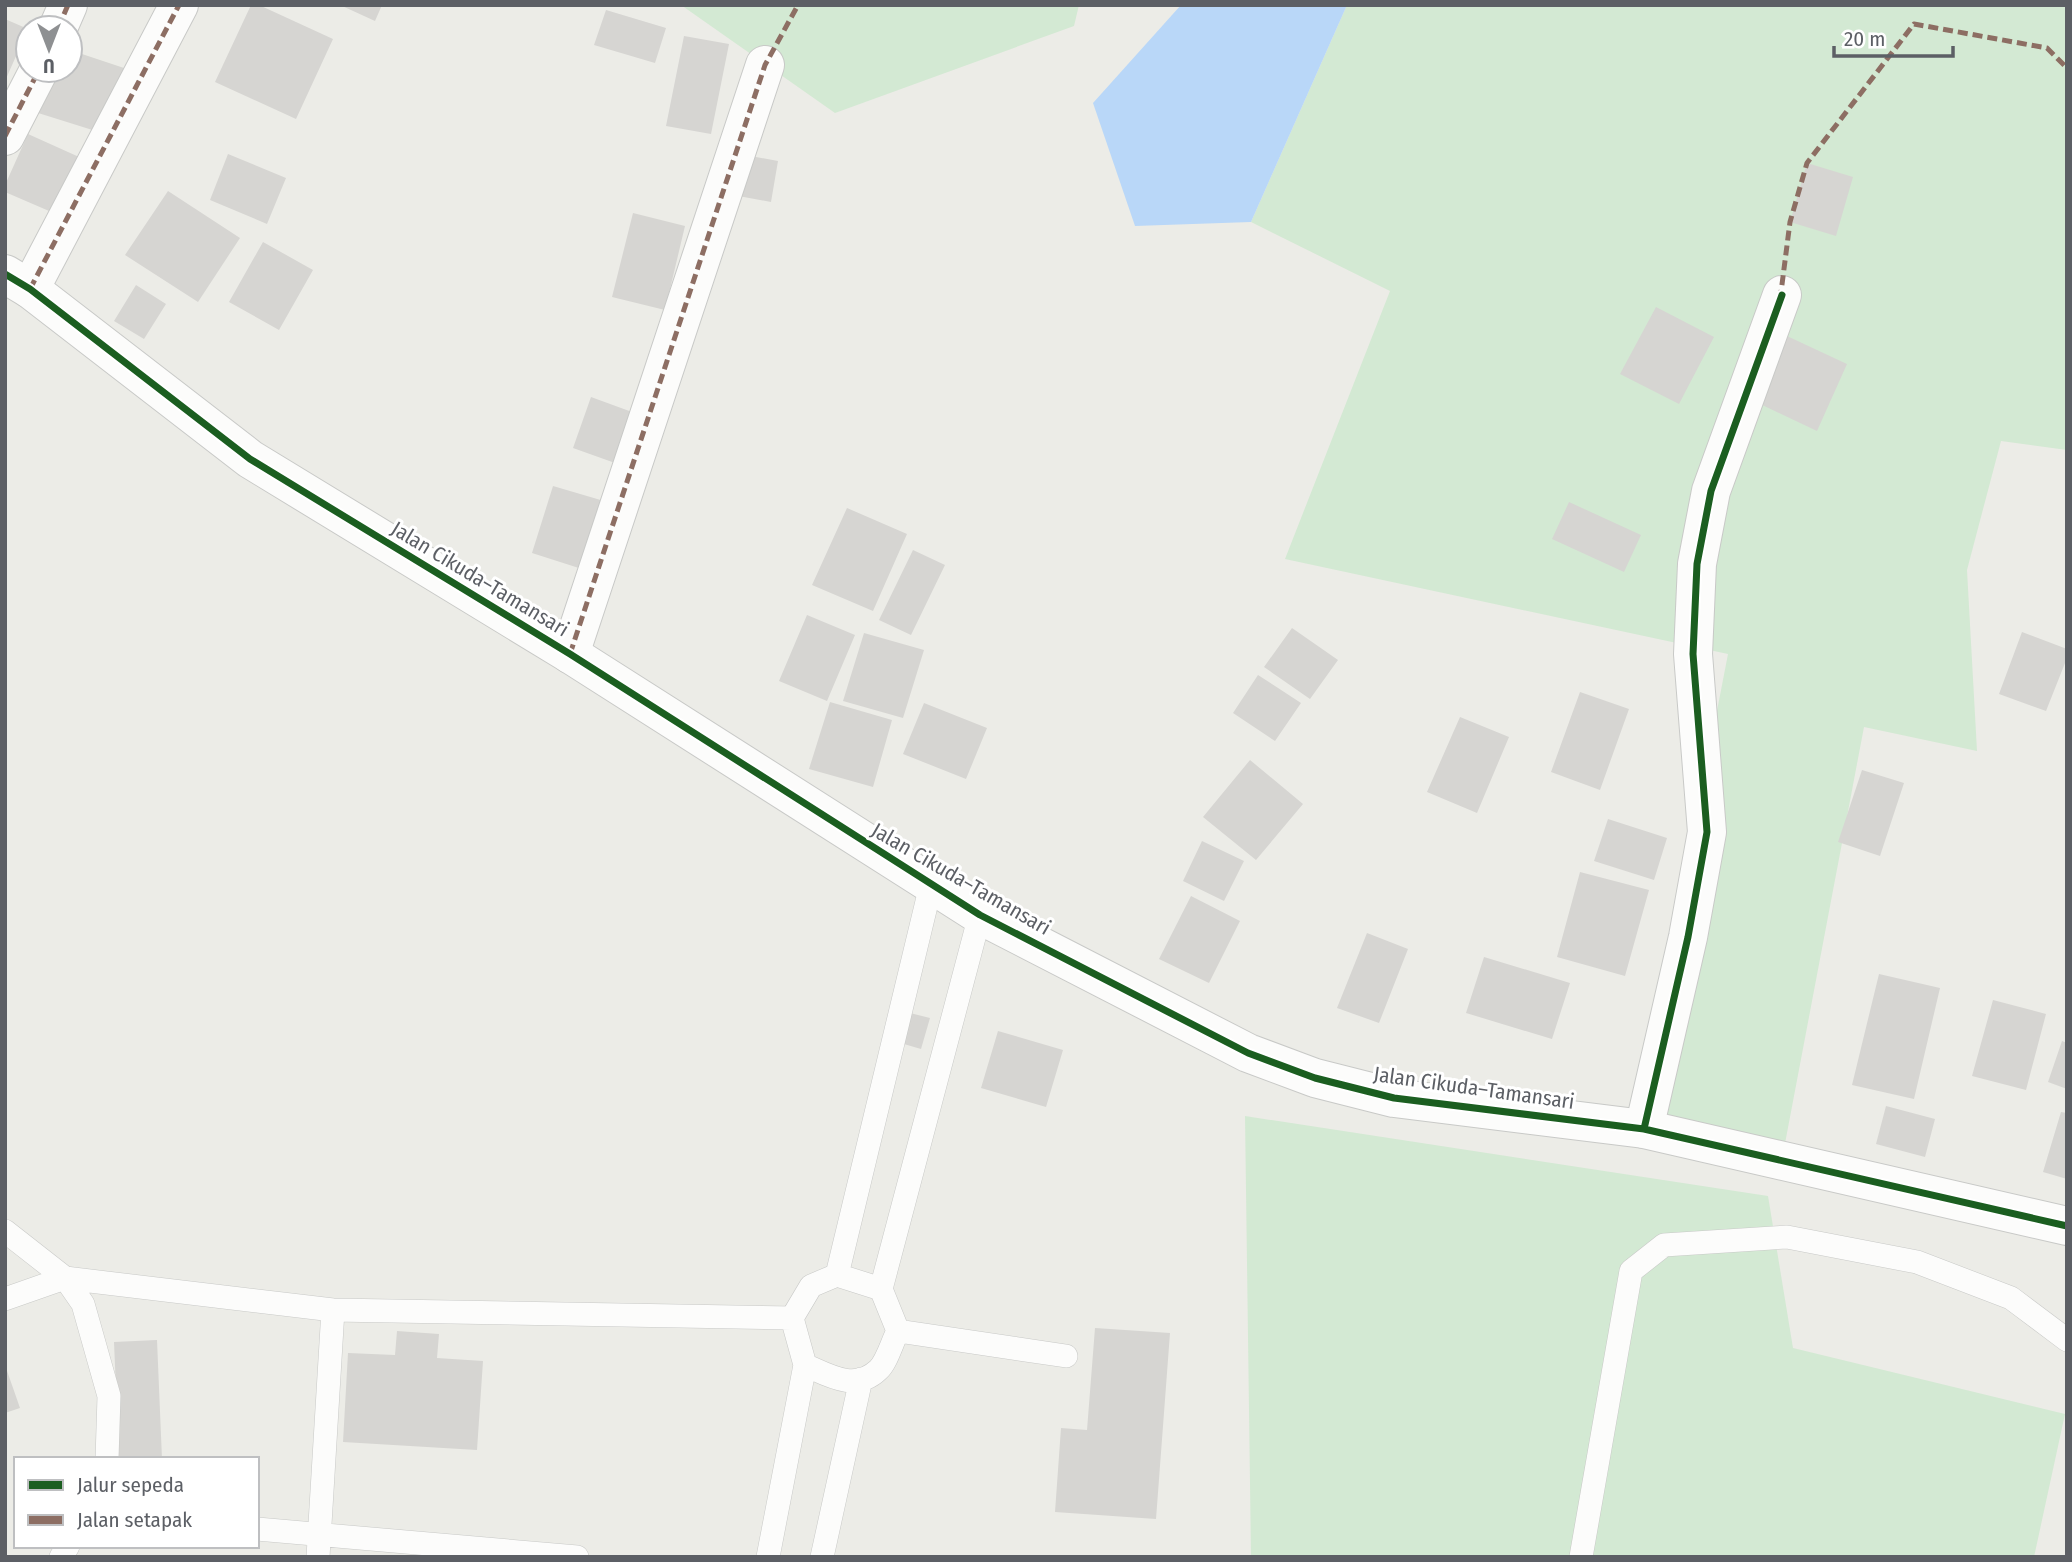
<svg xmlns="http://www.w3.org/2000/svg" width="2072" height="1562" font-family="'Fira Sans Condensed',sans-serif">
	<rect width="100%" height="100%" fill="#ecece7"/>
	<path fill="#d3e9d3" d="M681,5h398l-5,21 -239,87z
		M1347,5h720v445l-66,-9 -34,129 10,181 -113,-24 -81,427 -147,-25 92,-475 -443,-95 105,-268 -139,-69z
		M1245,1116l523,80 25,152 272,66 -31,143h-783z"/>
	<path fill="#b9d7f8" d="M1181,5h166l-96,217 -116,4 -42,-123z"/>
	<path fill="#d6d5d2" d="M251,5h8l74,34 -37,80 -81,-37z
		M340,5h42l-7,16z
		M606,10l60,18 -11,35 -61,-18z
		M5,19l23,10 -23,52z
		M684,36l45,8 -18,90 -45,-8z
		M70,50l54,18 -22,65 -67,-21 14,-42h21z
		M28,134l60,27 -25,56 -58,-25v-7z
		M228,154l58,24 -19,46 -57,-24z
		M740,154l38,7 -7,41 -38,-7z
		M1807,163l46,14 -17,59 -46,-14z
		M168,191l72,47 -42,64 -73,-47z
		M633,213l52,13 -20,84 -53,-13z
		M263,242l50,28 -34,60 -50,-28z
		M136,285l30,19 -22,35 -30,-18z
		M1656,307l58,30 -35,67 -59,-30z
		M1787,336l60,28 -30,67 -61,-29z
		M591,397l41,15 -17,51 -42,-15z
		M553,486l51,15 -22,68 -50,-16z
		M1569,502l72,33 -17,37 -72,-33z
		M847,508l60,26 -34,77 -61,-26z
		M913,550l32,15 -34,70 -32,-15z
		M807,615l48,20 -28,66 -48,-20z
		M1292,628l46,32 -28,39 -46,-32z
		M2022,632l45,17v9l-21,53 -47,-17z
		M864,633l60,17 -21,68 -60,-17z
		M1258,675l43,28 -26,38 -42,-28z
		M1580,692l49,17 -29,81 -49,-18z
		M830,702l62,18 -19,67 -64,-18z
		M924,703l63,25 -21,51 -63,-25z
		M1460,717l49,20 -32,76 -50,-21z
		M1250,760l53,44 -47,56 -53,-43z
		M1862,770l42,13 -24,73 -42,-14z
		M1608,819l59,19 -13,42 -60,-19z
		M1202,841l42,20 -20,40 -41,-20z
		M1580,872l69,18 -24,86 -68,-19z
		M1191,896l49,25 -31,62 -50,-24z
		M1367,933l41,16 -29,74 -42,-15z
		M1484,957l86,26 -18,56 -86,-26z
		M1879,974l61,14 -26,111 -62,-14z
		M1993,1000l53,14 -20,76 -54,-14z
		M906,1012l24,6 -9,31 -24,-7z
		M998,1031l65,19 -17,57 -65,-19z
		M2062,1041l5,2v46l-19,-7z
		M1886,1106l49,13 -10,38 -49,-13z
		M2061,1112l6,1v66l-24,-7z
		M1095,1328l75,5 -14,186 -101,-7 6,-84 26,2z
		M397,1331l42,3 -2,24 46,3 -6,89 -134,-8 5,-89 47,2z
		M157,1340l5,119h-43l-5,-117z
		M5,1365l15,43 -15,5z"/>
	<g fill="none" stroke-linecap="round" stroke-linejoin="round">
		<defs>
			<path id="service" d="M5,1231l60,47 18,26 26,92 -2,63
				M837,1275l94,-390
				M837,1275l44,14 17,42c-6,11 -11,31 -20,39 -23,22 -50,5 -73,-5l-13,-47 19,-32z
				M881,1289l99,-374
				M5,1299l60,-21 268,32 459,8
				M898,1331l168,25
				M257,1529l320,28
				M61,1557l7,-11
				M318,1557l15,-247
				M768,1557l37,-192
				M822,1557l39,-178
				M1581,1557l50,-286 33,-26 123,-8 130,25 94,36 56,42"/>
			<path id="minor" d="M58,28l10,-23
				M5,136l34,-66
				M30,289l149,-284
				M570,654l195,-589
				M1644,1129l44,-192 19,-105 -14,-178 4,-90 14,-73 71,-196"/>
			<path id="tertiary" d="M5,274l25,15 220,170 320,195 410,261 268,138 67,25 79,20 250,31 423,97"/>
		</defs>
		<use href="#service" stroke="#c8c9c7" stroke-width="24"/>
		<use href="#minor" stroke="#c8c9c7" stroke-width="40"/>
		<use href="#tertiary" stroke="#c8c9c7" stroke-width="40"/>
		<use href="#service" stroke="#fcfcfb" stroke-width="23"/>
		<use href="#minor" stroke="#fcfcfb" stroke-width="38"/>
		<use href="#tertiary" stroke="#fcfcfb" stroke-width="38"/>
		<path stroke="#8d6e63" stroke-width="5" stroke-dasharray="10 5" stroke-linecap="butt" d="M58,28l10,-23
			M5,136l34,-66
			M30,289l149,-284
			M1780,300l10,-78 17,-59 107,-139 133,24 20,20
			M570,654l195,-589 33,-60"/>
		<defs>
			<path id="cycleway" d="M5,274l25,15 220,170 320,195 410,261 268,138 67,25 79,20 250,31 423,97
				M1644,1129l44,-192 19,-105 -14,-178 4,-90 14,-73 71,-196"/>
		</defs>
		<use href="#cycleway" stroke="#fff" stroke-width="11"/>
		<use href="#cycleway" stroke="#1b5e20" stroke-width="7"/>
	</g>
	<g text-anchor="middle" stroke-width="6" stroke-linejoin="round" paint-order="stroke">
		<g font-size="21" fill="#5c5f65" stroke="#fff">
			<text transform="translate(480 579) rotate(31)" y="7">Jalan Cikuda–Tamansari</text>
			<text transform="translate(961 879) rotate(30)" y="7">Jalan Cikuda–Tamansari</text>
			<text transform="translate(1474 1088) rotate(8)" y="7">Jalan Cikuda–Tamansari</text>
		</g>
	</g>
	<rect width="2072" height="1562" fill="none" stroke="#5c5f65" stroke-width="14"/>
	<rect x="14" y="1457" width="245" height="91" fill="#ffffff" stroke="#bebfc1" stroke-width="2"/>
	<rect x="28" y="1480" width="35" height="10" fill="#1b5e20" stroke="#bebfc1" stroke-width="2"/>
	<text x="77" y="1492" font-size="21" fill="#5c5f65">Jalur sepeda</text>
	<rect x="28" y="1515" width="35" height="10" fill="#8d6e63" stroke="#bebfc1" stroke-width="2"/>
	<text x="77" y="1527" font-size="21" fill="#5c5f65">Jalan setapak</text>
	<g transform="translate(49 49) rotate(180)"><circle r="33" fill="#ffffff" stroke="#bebfc1" stroke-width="2"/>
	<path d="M0-5L12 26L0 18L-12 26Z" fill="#8e9092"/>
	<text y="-10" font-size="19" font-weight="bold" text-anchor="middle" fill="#5c5f65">U</text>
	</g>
	<path d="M1834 46v10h119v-10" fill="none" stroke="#5c5f65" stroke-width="3.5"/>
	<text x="1844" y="46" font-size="21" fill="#5c5f65" stroke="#ffffff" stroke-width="5" paint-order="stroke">20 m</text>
</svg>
